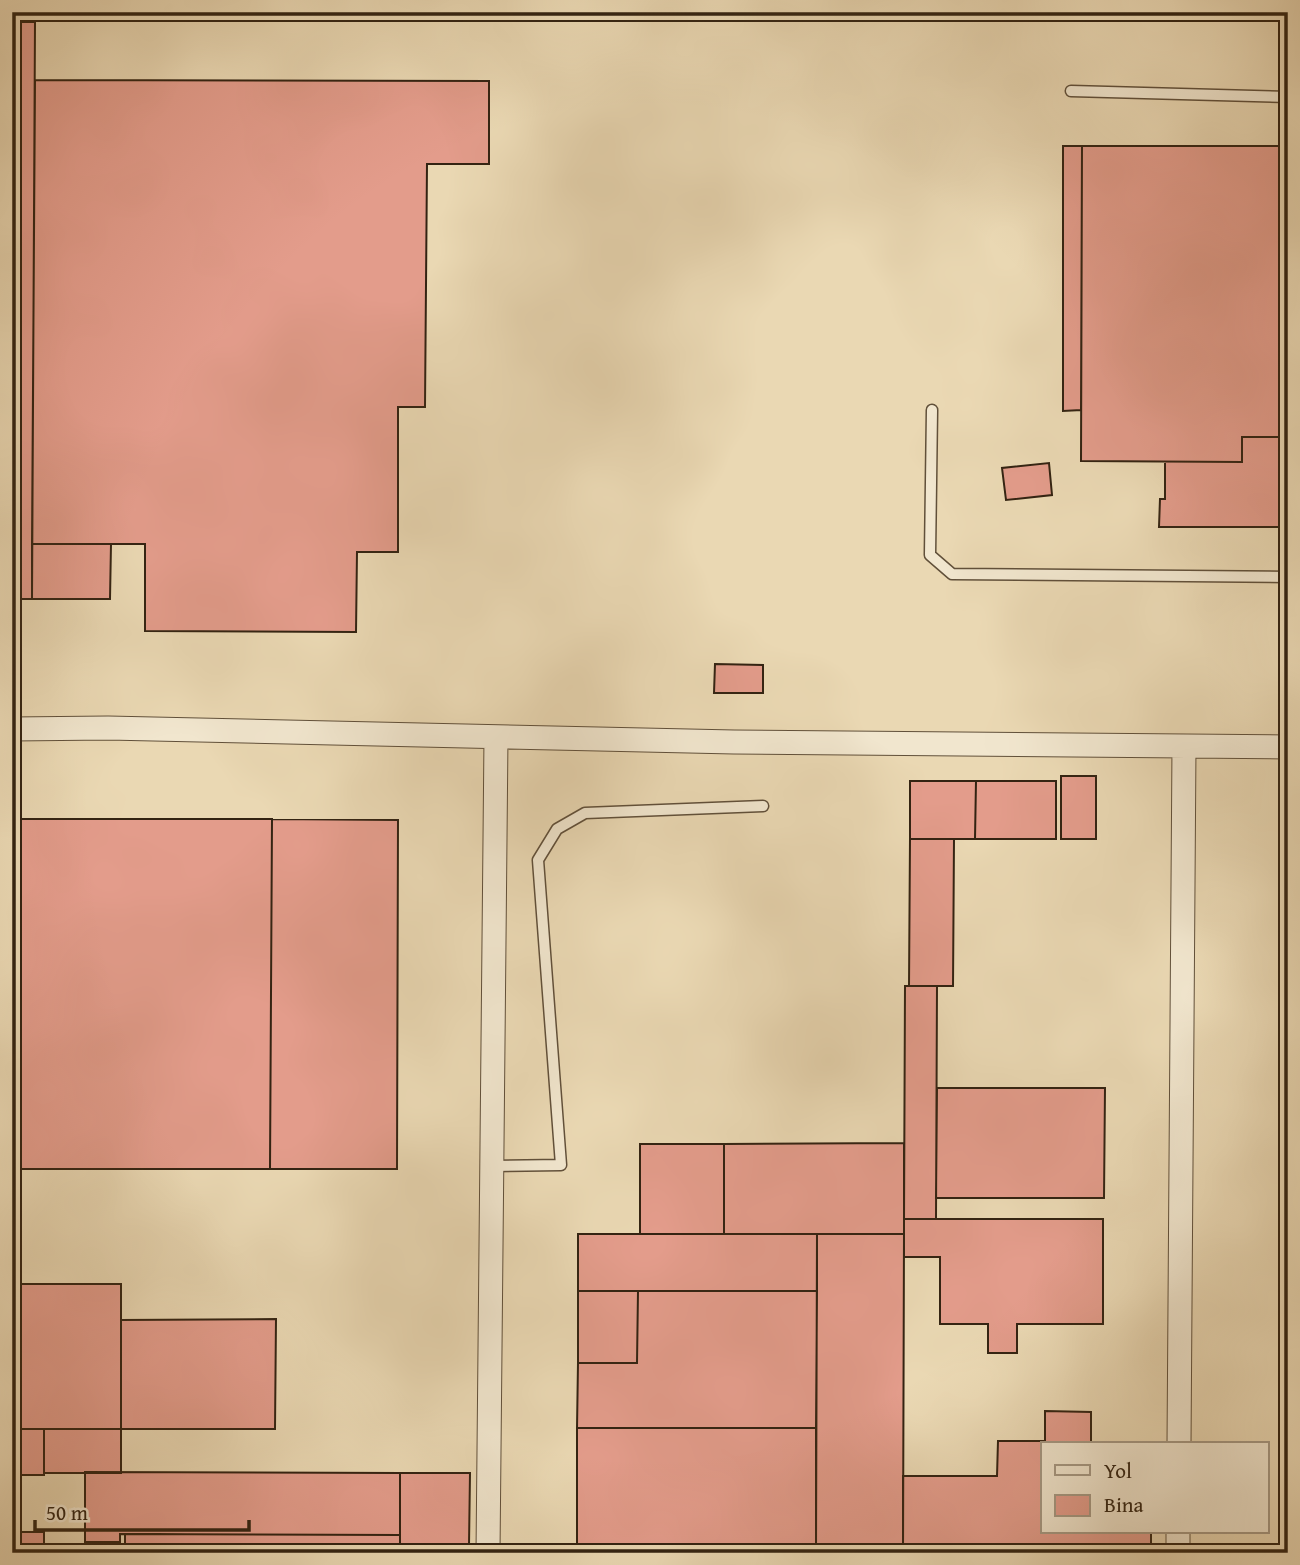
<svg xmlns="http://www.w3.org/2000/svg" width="1300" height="1565" font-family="'Gentium Book Plus',serif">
	<rect width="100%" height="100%" fill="#ead8b3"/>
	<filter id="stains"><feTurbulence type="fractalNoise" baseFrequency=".00286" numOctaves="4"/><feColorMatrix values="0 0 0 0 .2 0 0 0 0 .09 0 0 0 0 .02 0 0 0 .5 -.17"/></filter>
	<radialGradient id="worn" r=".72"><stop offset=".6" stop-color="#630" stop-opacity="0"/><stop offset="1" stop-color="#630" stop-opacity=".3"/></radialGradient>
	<path fill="#e39c8b" stroke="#332312" stroke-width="2" d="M12,12h18v10h-18z
		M12,22h23l-3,577h-20z
		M35,80l454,1v83h-62l-2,243h-27v145h-41l-1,80 -211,-1v-87h-113z
		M1063,146h19l-1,264 -18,1z
		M1082,146h199l-1,291h-38v25l-161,-1z
		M1281,146h7v207h-8z
		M1280,390h8v33h-8z
		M1280,423h8v68h-8z
		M1242,437h38v90h-121l1,-28h5v-37h77z
		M1049,463l3,32 -46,5 -4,-32z
		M32,544h79l-1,55h-78z
		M715,664l48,1v28h-49z
		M1061,776h35v63h-35z
		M910,781h66l-1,58h-65z
		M976,781h80v58h-81z
		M12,819h260l-2,350h-258z
		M272,819l126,1 -1,349h-127z
		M910,839h44l-1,147h-44z
		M905,986h32l-1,233h-32z
		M937,1088h168l-1,110h-168z
		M904,1143v91h-180v-90z
		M640,1144h84v90h-84z
		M1286,1197h2v134h-3z
		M904,1219h199v105h-86v29h-29v-29h-48v-67h-36z
		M578,1234h239v57h-239z
		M817,1234h87l-1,319h-87z
		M12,1284h109v145h-109z
		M578,1291h60l-1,72h-59z
		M638,1291h179l-1,137h-239l1,-65h59z
		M276,1319l-1,110h-154v-109z
		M1045,1411l46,1v32h-48v88h108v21h-248v-77h94l1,-35h47z
		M1280,1416h8v96h-8z
		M577,1428h239v125h-239z
		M12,1429h32v46h-32z
		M44,1429h77v44h-77z
		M85,1472l315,1v62l-280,-1v8h-35z
		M400,1473h70l-1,73h-69z
		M12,1532h32v21h-32z
		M125,1534l275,1v18h-275z"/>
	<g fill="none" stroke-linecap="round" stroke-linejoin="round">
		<defs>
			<path id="lane" d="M1071,91l217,6
				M932,410l-2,145 22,19 336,3
				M492,1166l69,-1 -23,-305 19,-31 28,-16 178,-7"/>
			<path id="street" d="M12,729l96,-1 626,14 554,5
				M1179,1444l5,-698
				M488,1553l8,-816
				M1178,1553v-21"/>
		</defs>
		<use href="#lane" stroke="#61503a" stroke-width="13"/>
		<use href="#street" stroke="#61503a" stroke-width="25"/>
		<use href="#lane" stroke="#f1e6ce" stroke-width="10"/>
		<use href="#street" stroke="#f1e6ce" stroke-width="23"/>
	</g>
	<rect width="1300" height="1565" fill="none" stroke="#ead8b3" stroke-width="42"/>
	<rect x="14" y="14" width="1272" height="1537" fill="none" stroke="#332312" stroke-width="3.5"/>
	<rect x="21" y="21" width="1258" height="1523" fill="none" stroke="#332312" stroke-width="2"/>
	<rect x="1041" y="1442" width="228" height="91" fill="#f1e6ce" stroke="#a59883" stroke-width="2"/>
	<rect x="1055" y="1465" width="35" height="10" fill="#f1e6ce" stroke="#a59883" stroke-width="2"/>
	<text x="1104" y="1478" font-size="21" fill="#332312">Yol</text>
	<rect x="1055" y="1495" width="35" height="21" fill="#e39c8b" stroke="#a59883" stroke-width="2"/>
	<text x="1104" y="1512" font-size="21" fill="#332312">Bina</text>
	<path d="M35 1520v10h214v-10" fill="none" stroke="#332312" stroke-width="3.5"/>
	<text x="46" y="1520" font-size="21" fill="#332312" stroke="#f1e6ce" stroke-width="5" paint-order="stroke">50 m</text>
	<rect width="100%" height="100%" filter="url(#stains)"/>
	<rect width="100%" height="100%" fill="url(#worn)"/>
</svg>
